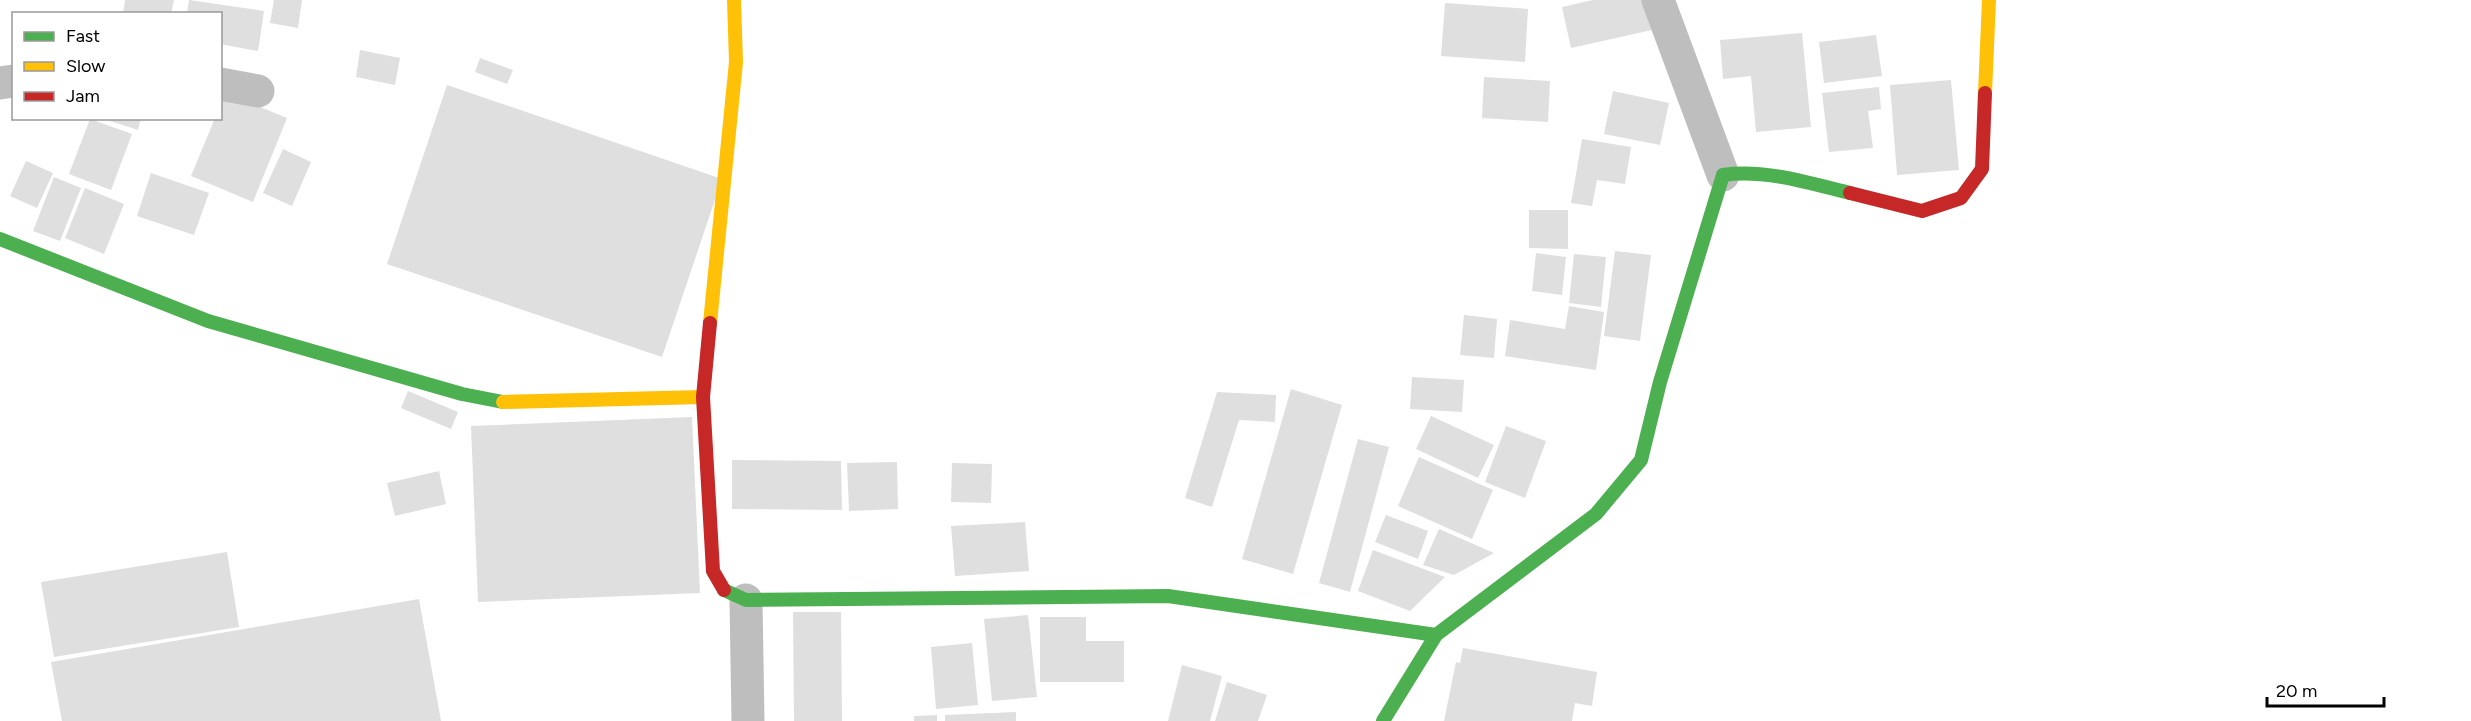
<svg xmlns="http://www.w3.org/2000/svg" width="2471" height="721" font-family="Figtree,sans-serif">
	<rect width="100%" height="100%" fill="#fff"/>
	<path fill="#dfdfdf" d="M125,0h49l-3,14h-48z
		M189,0l75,11 -6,40 -38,-7v-30h-33z
		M274,0h28l-4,28 -28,-5z
		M1593,0h52l7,30 -81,18 -9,-41z
		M1445,3l83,6 -3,53 -84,-6z
		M1802,33l9,94 -55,5 -5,-56 -28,3 -3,-39z
		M1876,35l6,41 -58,7 -5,-41z
		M360,50l40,8 -5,27 -39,-8z
		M480,58l33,12 -6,14 -32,-12z
		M1484,77l66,4 -2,41 -66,-4z
		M1951,80l8,90 -62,5 -7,-90z
		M447,85l275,94 -60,178 -275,-93z
		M1879,87l2,22 -13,2 5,37 -44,4 -7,-59z
		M1613,91l56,12 -9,42 -56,-11z
		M226,93l61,25 -34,84 -62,-26 24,-58h5v-12z
		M101,118h40l-3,12z
		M90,119l42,15 -21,56 -42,-16z
		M1582,139l49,8 -6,37 -28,-4 -5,26 -21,-3z
		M283,149l28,13 -19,44 -29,-13z
		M26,161l27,12 -16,35 -27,-12z
		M151,173l58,20 -15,42 -57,-19z
		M54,177l27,11 -21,53 -27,-10z
		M85,188l39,16 -20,50 -39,-16z
		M1529,210h39v39l-39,-1z
		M1615,251l36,4 -11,86 -36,-5z
		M1536,253l30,4 -4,38 -30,-4z
		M1574,254l32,3 -5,50 -32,-4z
		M1569,306l35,6 -8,58 -91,-14 5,-36 55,9z
		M1464,315l33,4 -3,39 -34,-3z
		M1412,377l52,3 -2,32 -52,-3z
		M1291,389l51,16 -49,169 -51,-15z
		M408,391l50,21 -7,17 -50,-21z
		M1217,392l59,3 -1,27 -36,-2 -27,87 -27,-9z
		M1431,416l63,29 -16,33 -62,-29z
		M692,417l8,176 -222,9 -7,-176z
		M1506,426l40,15 -21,57 -40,-16z
		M1358,439l31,8 -39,145 -31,-9z
		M1419,457l74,33 -21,49 -74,-33z
		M732,460l109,1 1,49 -110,-1z
		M897,462l1,47 -49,2 -2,-48z
		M952,463l40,1 -1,39 -40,-1z
		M439,471l7,33 -51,12 -8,-33z
		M1386,515l42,16 -10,28 -43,-17z
		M1025,522l4,49 -74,5 -4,-50z
		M1439,529l55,24 -40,22 -31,-10z
		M1373,550l72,27 -35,34 -52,-20z
		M227,552l12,75 -185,30 -13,-75z
		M419,599l22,122h-379l-11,-59z
		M793,612h48l1,109h-48z
		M1028,615l9,82 -45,4 -8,-82z
		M1040,617h46v24h38v41h-84z
		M972,643l6,62 -42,4 -5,-62z
		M1463,648l134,24 -5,34 -17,-3 -3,18h-128l12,-59 4,1z
		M1182,665l40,11 -12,45h-42z
		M1227,682l40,13 -9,26h-43z
		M1016,712v9h-71v-6z
		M937,715v6h-23v-5z"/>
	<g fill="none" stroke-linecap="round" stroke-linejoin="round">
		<path stroke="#bebebe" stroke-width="33" d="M1658,0l65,175
			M0,83l14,-2
			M220,84l38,7
			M746,600l2,121"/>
		<path stroke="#4caf50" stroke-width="14" d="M0,239l208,82 254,73 41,8
			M724,590l22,10 422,-4 268,39
			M1383,721l53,-86 160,-121 45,-54 19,-78 63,-207c42,-6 86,8 127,18"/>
		<path stroke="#ffc107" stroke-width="14" d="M1985,93l4,-93
			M710,323l26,-261 -2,-62
			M503,402l200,-5"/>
		<path stroke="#c62828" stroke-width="14" d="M1850,193l72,18 39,-13 21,-29 3,-76
			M710,323l-7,74 10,174 11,19"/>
	</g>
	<rect x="12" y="12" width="210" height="108" fill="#ffffff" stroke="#999999" stroke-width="1.5"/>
	<rect x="24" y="32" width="30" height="9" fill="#4caf50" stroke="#999999" stroke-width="1.5"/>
	<text x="66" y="42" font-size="18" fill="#000000">Fast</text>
	<rect x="24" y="62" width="30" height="9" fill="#ffc107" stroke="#999999" stroke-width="1.5"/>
	<text x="66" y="72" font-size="18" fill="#000000">Slow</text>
	<rect x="24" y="92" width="30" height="9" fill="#c62828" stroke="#999999" stroke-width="1.5"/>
	<text x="66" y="102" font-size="18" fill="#000000">Jam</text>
	<path d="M2267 697v9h117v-9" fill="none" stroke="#000000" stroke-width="3"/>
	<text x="2276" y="697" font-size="18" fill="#000000" stroke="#ffffff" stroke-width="4.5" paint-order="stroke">20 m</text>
</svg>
